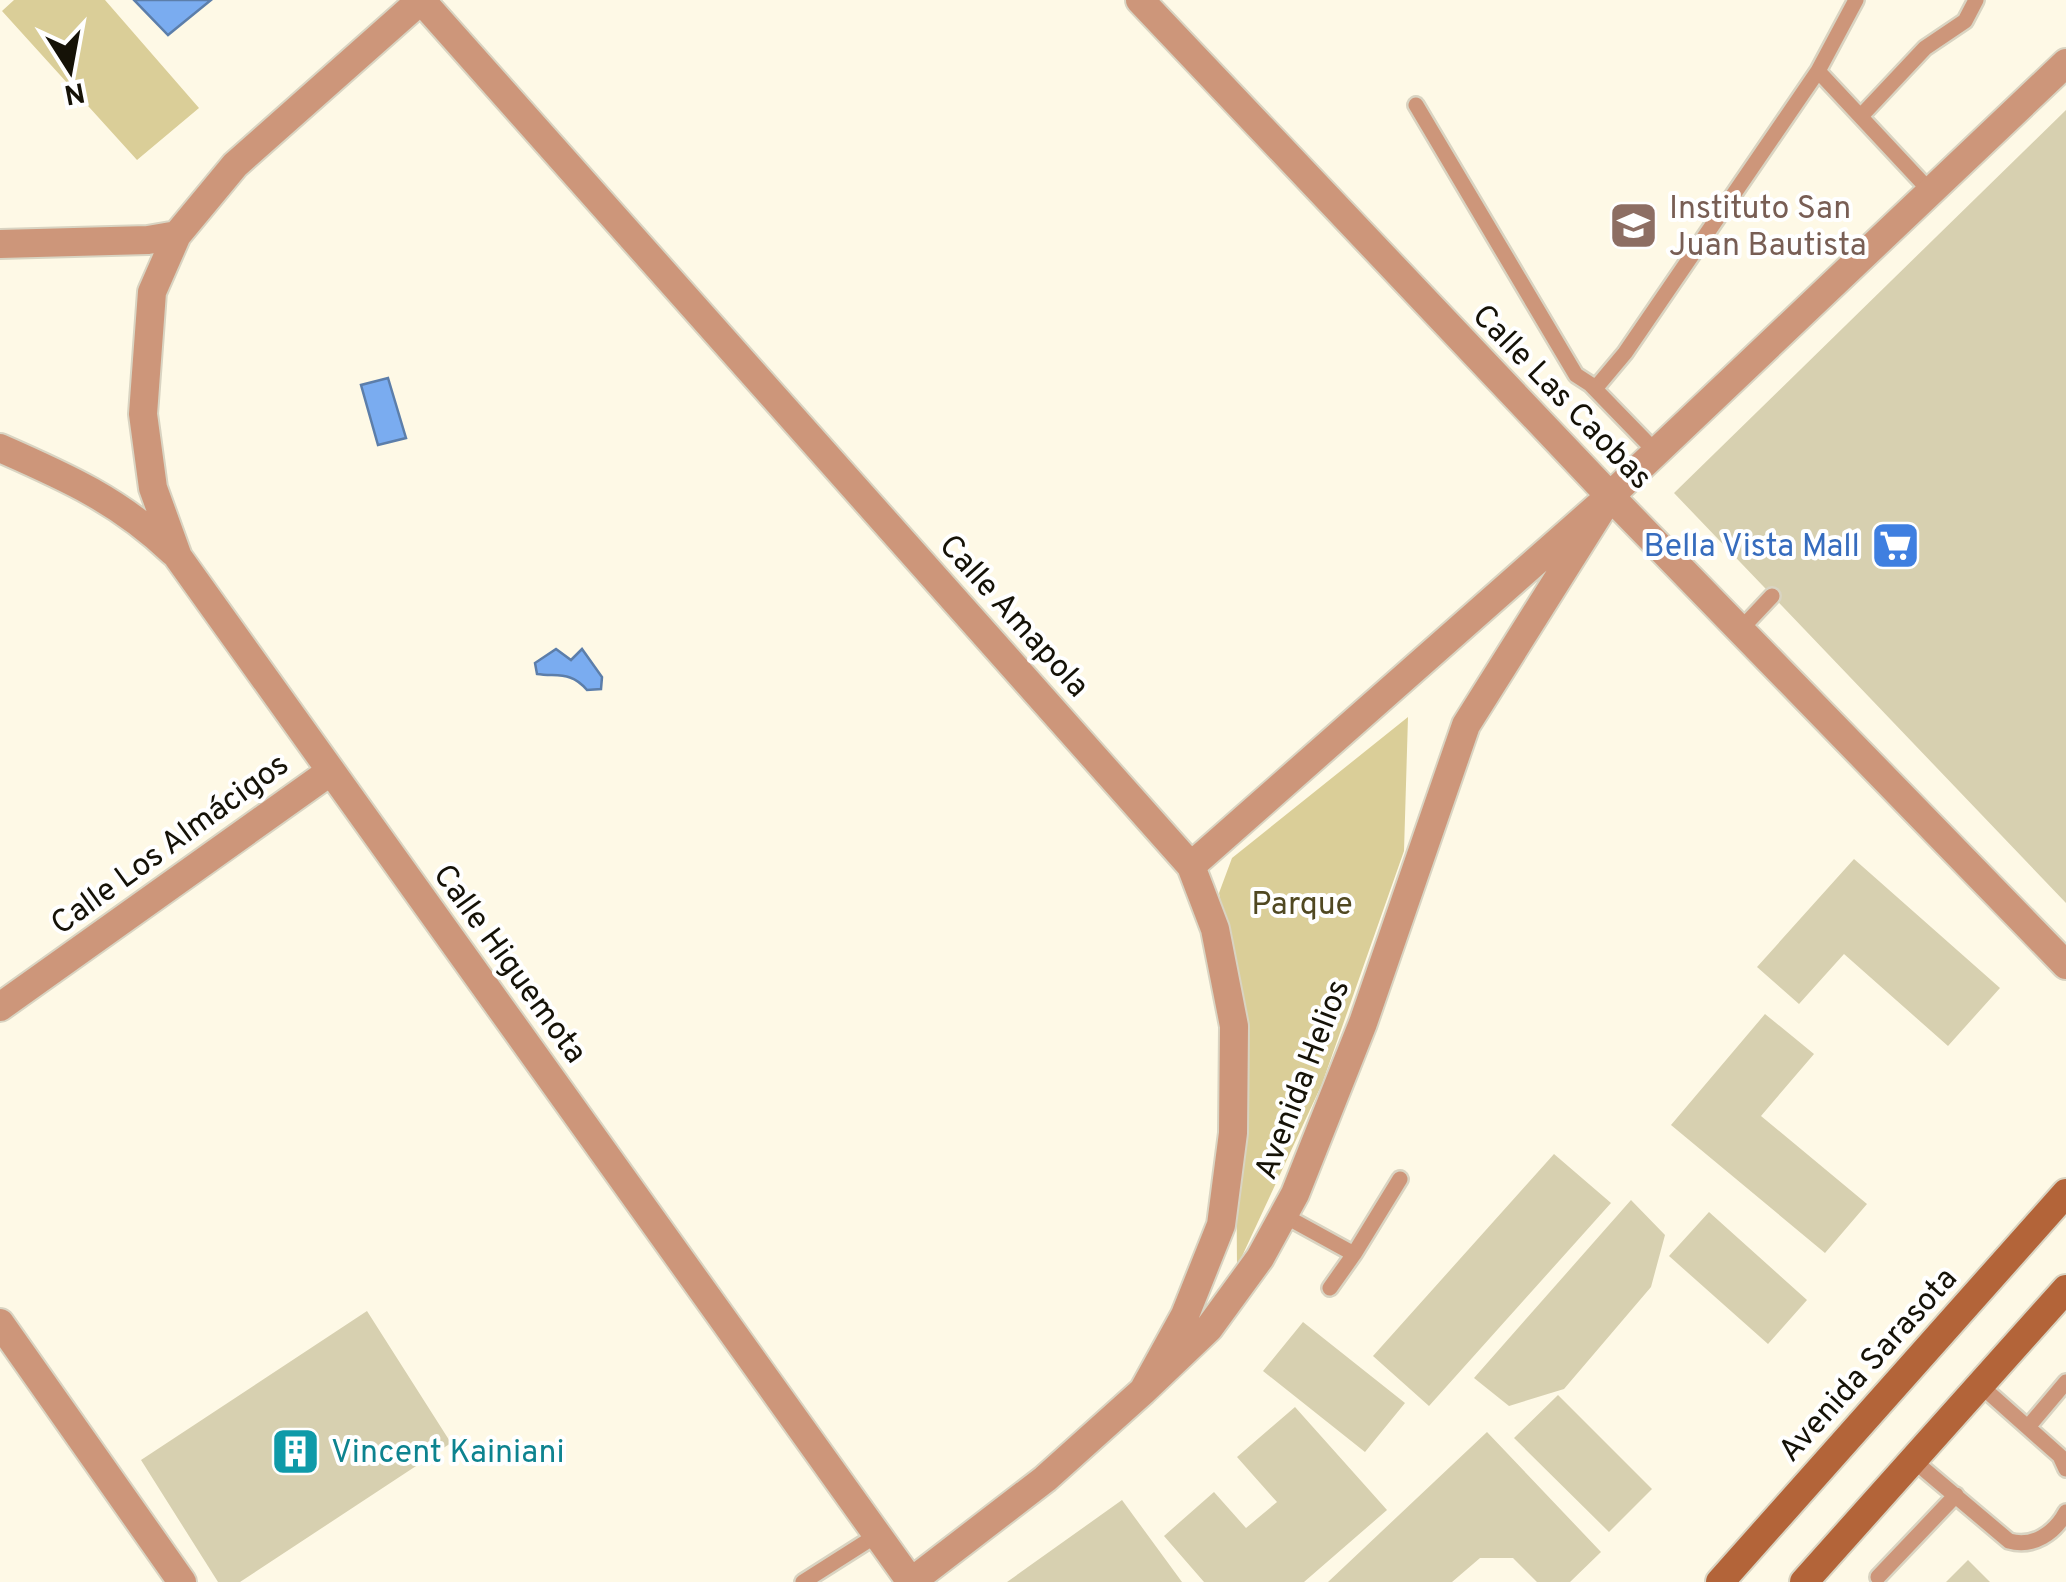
<svg xmlns="http://www.w3.org/2000/svg" width="2066" height="1582" font-family="Overpass,sans-serif">
	<rect width="100%" height="100%" fill="#fef9e6"/>
	<path fill="#dace98" d="M14,0h91l94,108 -62,52 -135,-149z
		M1408,717l-4,134 -82,233 -85,183 -2,-292 -16,-82 13,-35z"/>
	<path fill="#7aacf0" stroke="#5c7eaa" stroke-width="2.5" d="M134,0h77l-43,35z
		M388,378l18,60 -28,7 -17,-60z
		M556,649l15,11 11,-11 20,28 -1,12 -14,1c-16,-19 -29,-13 -50,-16l-2,-11z"/>
	<path fill="#d7d0b0" d="M2066,110v793l-392,-410z
		M1854,859l146,129 -52,58 -104,-92 -45,50 -42,-37z
		M1765,1014l49,40 -53,62 106,88 -42,49 -154,-128z
		M1554,1154l57,49 -182,203 -56,-50z
		M1631,1200l34,35 -14,52 -87,102 -55,17 -35,-28z
		M1709,1212l98,88 -39,44 -99,-88z
		M367,1311l84,132 -211,139h-22l-77,-122z
		M1303,1322l102,81 -40,49 -102,-81z
		M1558,1395l94,94 -43,43 -95,-94z
		M1295,1407l92,103 -83,72h-100l-40,-46 50,-44 32,36 31,-26 -40,-45z
		M1487,1432l114,120 -31,30h-33l-24,-24h-33l-28,24h-124z
		M1122,1500l60,82h-175z
		M1968,1560l22,22h-44z"/>
	<g fill="none" stroke-linecap="round" stroke-linejoin="round">
		<defs>
			<path id="service" d="M1818,71l38,-71
				M1416,105l160,270 17,11 6,-2 26,-31 193,-282 112,120
				M1861,116l64,-68 40,-27 11,-21
				M1591,385l65,67
				M1740,630l32,-34
				M1283,1215l71,39 46,-75
				M1330,1288l24,-34
				M1980,1385l80,71 6,13
				M2028,1427l38,-45
				M1913,1460l96,81c24,7 46,-8 57,-29
				M1878,1577l78,-82
				M803,1582l74,-47"/>
			<path id="minor" d="M1140,0l470,496 456,469
				M0,244l148,-4 29,-5
				M0,448c66,29 120,53 173,104
				M1191,866l419,-370 456,-433
				M0,1007l331,-236
				M0,1323l182,259
				M1143,1391l42,-76 36,-90 12,-92 1,-107 -19,-97 -24,-63 -770,-866 -186,165 -58,70 -25,57 -9,122 10,74 25,69 733,1025 134,-103 98,-88 66,-63 51,-70 35,-64 68,-171 103,-298 144,-229"/>
			<path id="secondary" d="M1720,1582l346,-389
				M1804,1582l262,-293"/>
		</defs>
		<use href="#service" stroke="#d9d4c2" stroke-width="20"/>
		<use href="#minor" stroke="#d9d4c2" stroke-width="32"/>
		<use href="#secondary" stroke="#d9d4c2" stroke-width="32"/>
		<use href="#service" stroke="#cd967a" stroke-width="15"/>
		<use href="#minor" stroke="#cd967a" stroke-width="28"/>
		<use href="#secondary" stroke="#b36439" stroke-width="28"/>
	</g>
	<defs>
		<symbol id="school-square" viewBox="-11 -11 22 22"><rect x="-9" y="-9" width="18" height="18" rx="4" fill="#8d6e63" stroke="#fff"/><path d="M0-5L7-2L0 1L-7-2ZM-4 1L0 2.5L4 1V4Q0 6-4 4Z" fill="#fff"/></symbol>
		<symbol id="supermarket-square" viewBox="-11 -11 22 22"><rect x="-9" y="-9" width="18" height="18" rx="4" fill="#3f7fe0" stroke="#fff"/><path d="M-6-5.5h2.5l.6 2H6L4.5 2H-2.5L-4.4-4H-6ZM-1.5 3.2a1.3 1.3 0 1 0 .1 0ZM3 3.2a1.3 1.3 0 1 0 .1 0Z" fill="#fff"/></symbol>
		<symbol id="building-square" viewBox="-11 -11 22 22"><rect x="-9" y="-9" width="18" height="18" rx="4" fill="#0f9aa8" stroke="#fff"/><path d="M-4-6H4V6H1V3H-1V6H-4ZM-2.5-4.3h1.7v1.8h-1.7ZM.8-4.3h1.7v1.8H.8ZM-2.5-1h1.7V.8h-1.7ZM.8-1h1.7V.8H.8Z" fill="#fff"/></symbol>
	</defs>
	<g fill-rule="evenodd">
		<use href="#school-square" x="1606" y="198" width="55" height="55"/>
		<use href="#supermarket-square" x="1868" y="518" width="55" height="55"/>
		<use href="#building-square" x="268" y="1424" width="55" height="55"/>
	</g>
	<g text-anchor="middle" stroke-width="8" stroke-linejoin="round" paint-order="stroke">
		<g font-size="32" fill="#785e54" stroke="#fff" text-anchor="start">
			<text x="1669" y="218">Instituto San<tspan x="1669" dy="37">Juan Bautista</tspan></text>
		</g>
		<g font-size="32" fill="#151207" stroke="#fff">
			<text transform="translate(1563 396) rotate(46)" y="11">Calle Las Caobas</text>
			<text transform="translate(1015 615) rotate(48)" y="11">Calle Amapola</text>
			<text transform="translate(169 843) rotate(-36)" y="11">Calle Los Almácigos</text>
			<text transform="translate(511 963) rotate(54)" y="11">Calle Higuemota</text>
			<text transform="translate(1301 1079) rotate(-69)" y="11">Avenida Helios</text>
			<text transform="translate(1867 1364) rotate(-48)" y="11">Avenida Sarasota</text>
		</g>
		<g font-size="32" fill="#366cbe" stroke="#fff" text-anchor="end">
			<text x="1860" y="556">Bella Vista Mall</text>
		</g>
		<g font-size="32" fill="#504821" stroke="#fff">
			<text x="1302" y="914">Parque</text>
		</g>
		<g font-size="32" fill="#0d838f" stroke="#fff" text-anchor="start">
			<text x="331" y="1462">Vincent Kainiani</text>
		</g>
	</g>
	<g transform="translate(70 70) rotate(169)" stroke="#ffffff" stroke-width="8" paint-order="stroke">
	<path d="M0-8L18 38L0 25L-18 38Z" fill="#151207"/>
	<text y="-15" font-size="28" font-weight="bold" text-anchor="middle" fill="#151207">N</text>
	</g>
</svg>
